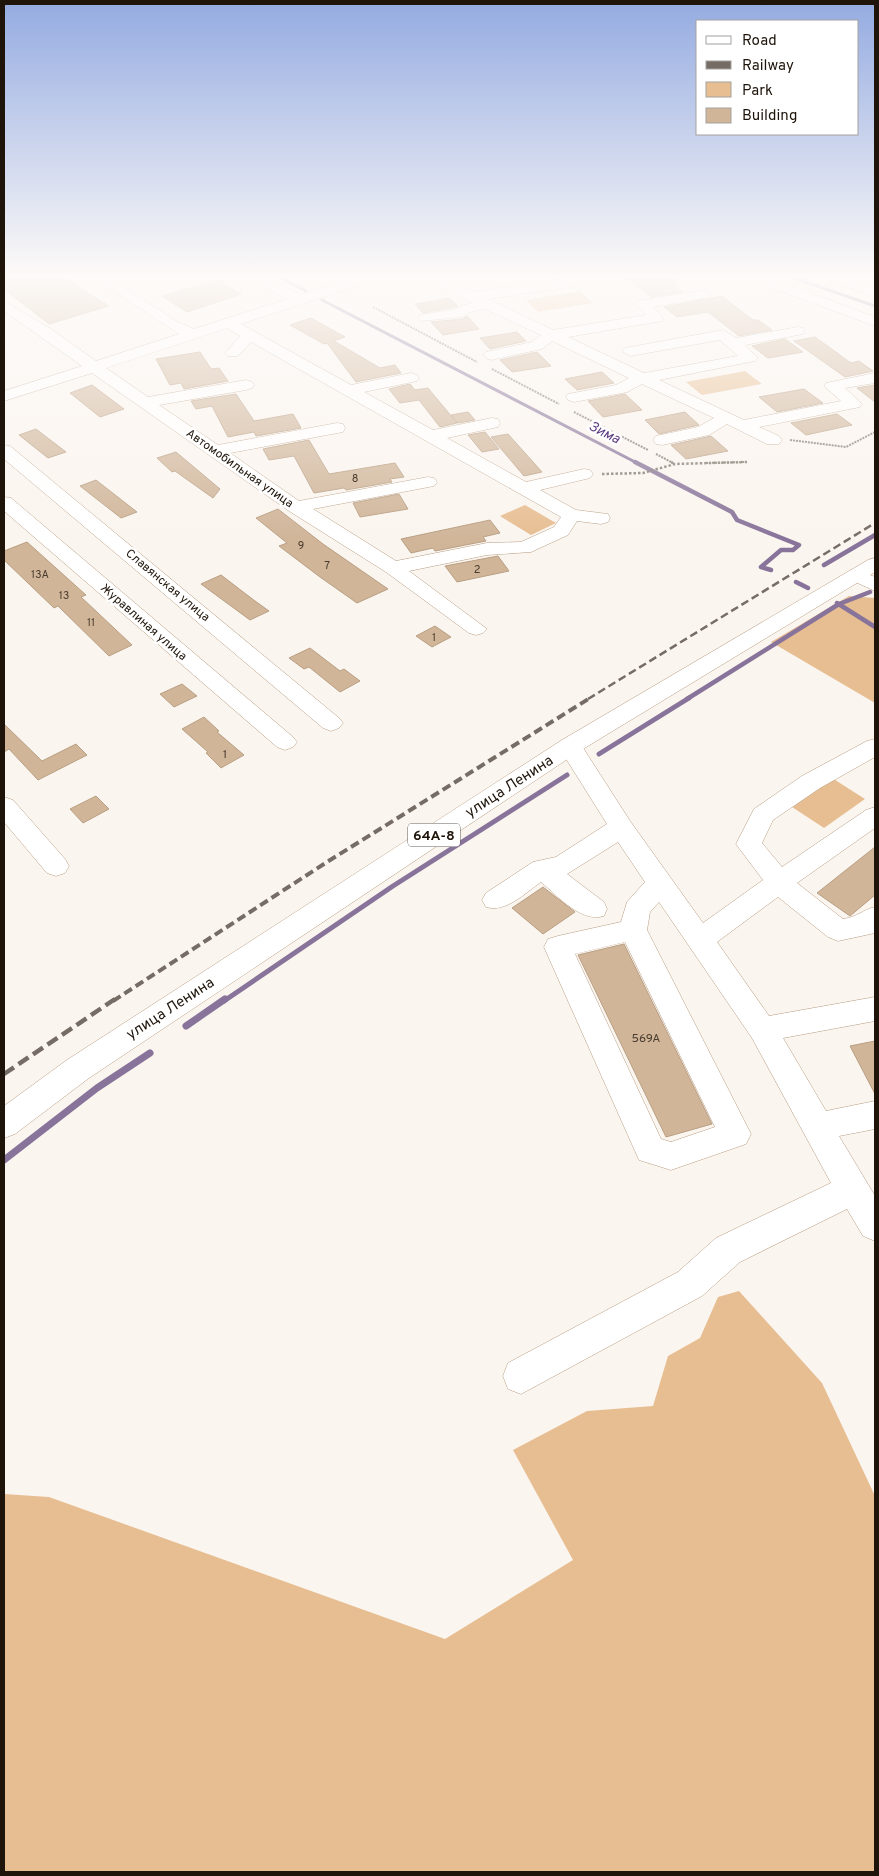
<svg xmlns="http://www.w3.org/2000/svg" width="879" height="1876" font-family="Overpass,sans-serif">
	<rect width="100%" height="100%" fill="#fbf5ef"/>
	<path fill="#e7be92" d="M580,291l13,12 -55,9 -12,-12z
		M745,371l17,13 -60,11 -16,-13z
		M525,505l31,18 -25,12 -31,-19z
		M849,596l26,2v105l-104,-61z
		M832,778l33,21 -41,29 -32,-21z
		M739,1291l83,92 53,113v376h-871v-378l45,3 396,142 128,-79 -60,-110 74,-39 66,-5 15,-50 32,-18 18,-41z"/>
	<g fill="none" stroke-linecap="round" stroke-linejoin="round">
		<path stroke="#88749a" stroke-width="3" d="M281,278l25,13
			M794,278l81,28
			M322,300l315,163"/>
		<path stroke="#88749a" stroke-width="4.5" d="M635,462l97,50 5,8 62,25 -6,5h-12l-20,17 10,3
			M824,565l51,-30
			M796,582l12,6
			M837,603l38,24
			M687,699l152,-95 31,-12"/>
		<path stroke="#88749a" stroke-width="5" d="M599,754l90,-56
			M224,1001l169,-115 174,-111"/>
		<path stroke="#88749a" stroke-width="7" d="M186,1026l39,-27
			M4,1160l93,-72 53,-35"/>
	</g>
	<path fill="#d0b599" stroke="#b99f83" d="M4,278h60l45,28 -60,18 -45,-35z
		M627,278h47l1,8 8,6 -32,5z
		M218,280l23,14 -54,18 -25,-16z
		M722,296l31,24h5l14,10 -33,6 -31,-24 -31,5 -13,-10z
		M450,298l8,8 -2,1 -33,6 -8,-9z
		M467,316l12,13 -36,6 -12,-13 31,-3z
		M311,318l34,19 -11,4 46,27 15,-3 6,8 -45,9 -29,-39 -3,1 -34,-19z
		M517,332l9,9 -36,8 -10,-11z
		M815,337l36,26 8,-2 14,10 -28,6 -51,-36z
		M785,339l18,13 -35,6 -16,-12z
		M200,352l11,17 8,-1 9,13 -44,8 -3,-6 -11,2 -14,-26z
		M537,352l14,14 -39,6 -12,-12z
		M602,372l12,11 -37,7 -12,-11z
		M410,384l5,6 13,-2 29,35 -17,4 -21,-27 -19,3 -11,-14z
		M92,385l32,24 -24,8 -30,-24z
		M875,385v17l-18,-14z
		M804,389l19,14 -46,9 -18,-15z
		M236,394l18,27 39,-7 8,14 -45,8 -2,-4 -26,5 -16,-31 -16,3 -5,-8z
		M625,394l17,16 -39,7 -15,-16z
		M468,412l7,8 -17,3 -7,-8z
		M685,412l14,13 -40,9 -14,-14z
		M837,414l15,11 -46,10 -15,-12z
		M36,429l30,23 -18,6 -29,-23z
		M485,432l14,17 -17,3 -14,-17z
		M508,434l34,38 -18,4 -33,-39z
		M711,436l17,15 -42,8 -15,-14z
		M309,440l20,34 66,-11 9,14 -14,2 2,3 -46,8 -2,-2 -30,5 -20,-37 -25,4 -6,-11z
		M176,452l44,37 -7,9 -38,-27 -3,1 -15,-14z
		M96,480l41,32 -16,6 -41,-32z
		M399,494l9,15 -48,8 -7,-14z
		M278,509l45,35 65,45 -31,14 -37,-26 -41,-31 8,-3 -31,-25z
		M490,520l10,13 -17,4 3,4 -51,10 -2,-3 -22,5 -10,-14z
		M27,542l59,53 -5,2 51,48 -23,11 -51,-50 -4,2 -50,-48v-9z
		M498,556l11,15 -52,11 -12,-16z
		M221,575l34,26 14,10 -19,9 -49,-36z
		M435,626l16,11 -19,10 -16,-11z
		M310,648l30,23 4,-2 16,12 -20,11 -31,-25 -5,2 -15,-11z
		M182,684l15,12 -23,11 -14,-13z
		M204,717l15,14 -2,1 27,23 -23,13 -15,-15 2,-1 -26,-23z
		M4,724l38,37 34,-17 11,11 -49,25 -29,-31 -5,3z
		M96,796l13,13 -26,14 -13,-14z
		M875,847v48l-25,21 -33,-23z
		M543,887l32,25 -32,22 -31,-26z
		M624,944l88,180 -46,13 -88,-182z
		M875,1041v53l-25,-48z"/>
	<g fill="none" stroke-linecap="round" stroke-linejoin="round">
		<defs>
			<path id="minor" d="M94,278h16l66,43 18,8 93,-30 -35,-18 -2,-3h17l34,17 53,-17h20l-2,3 -131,43 110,61 60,-12 6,2 2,3 -2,3 -53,11 69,38 59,-12 6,1 2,4 -2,4 -51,11 79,44 58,-13 6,1 3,4 -3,4 -50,12 36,20 32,4 2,4 -2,4 -7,2 -24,-3 -9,14 -37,17 -44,3 -78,16 78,58 -4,4 -7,2 -7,-2 -83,-61 -97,-61 -197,-138 -88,28v-10l78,-25 -78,-55v-10l47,28 45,32 83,-27zM227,328l13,8 -15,17 3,3h10l13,-14 310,175 -7,10 -33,15 -34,1 -91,18 -83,-52 121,-23 3,-4 -3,-4 -6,-1 -129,24 -69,-48 113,-21 2,-4 -2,-4 -6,-1 -119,22 -59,-40 87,-15 6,-2 2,-3 -2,-3 -6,-2 -98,17 -42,-29z
				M425,278h17l32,14 89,-13 -1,-1h15l4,4 -7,4 -86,13 65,31 93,-15 -11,-11 2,-3 68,-11 5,1 2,3 -2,3 -57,10 11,11 -2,3 -94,16 76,36 94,-17 -18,-16 -90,16 -8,-5 3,-3 98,-18 13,8 62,-11 5,1 2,3 -2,3 -58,11 13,13 -3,3 -96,19 85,40 97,-19 -17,-15 2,-3 49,-10v10l-30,5 17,16 -2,3 -101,20 20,9 3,4 -3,4h-12l-40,-20 -18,11 -47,10 -6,-1 -3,-4 3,-4 42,-9 16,-9 -72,-34 -15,8 -53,10 -6,-2 -2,-3 2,-3 48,-9 13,-7 -77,-37 -10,8 -51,11 -5,-2 -3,-3 3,-3 46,-10 9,-7 -56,-26 -15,3 -8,5 -42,4 -2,-3 2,-3 37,-6 3,-3 13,-3z
				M829,278h19l27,9v9l-44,-15z
				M4,445l6,1 329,272 4,5 -4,5 -8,3 -8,-3 -319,-269z
				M4,497l7,1 282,239 4,5 -4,5 -8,3 -8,-3 -273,-236z
				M856,569l19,8v14l-26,-12 -3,-4 3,-4z
				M570,738l8,2 52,81 73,102 60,-43 -27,-36 18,-35 48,-33 65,-35 8,-2v18l-55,31 -47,32 -11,23 20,24 84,-57 9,-3v21l-78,55 46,36c15,-2 19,-9 32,-12v26l-37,8 -10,-4 -50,-40 -61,45 52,74 106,-19v24l-92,17 43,73 49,-10v28l-36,7 36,60v45l-12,-5 -16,-27 -107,53 -38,34 -181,98 -13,-5 -5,-13 5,-13 170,-91 38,-34 115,-55 -79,-145 -93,-136 -9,10 -3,18 104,204 -5,10 -75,26 -32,-10 -95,-213 4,-8 10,-3 63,-14 6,-20 18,-20 -27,-40 -51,32 37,28 3,7 -3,7c-23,7 -46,-20 -63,-34 -16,11 -35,31 -55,25l-4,-7 4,-7 47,-31 23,-5 51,-33 -49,-78 4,-6zM625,942l90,185 -44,15 -10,-3 -86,-185z
				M4,797l9,3 52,59 4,7 -4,7 -9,3 -9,-3 -43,-51z"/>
			<path id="major" d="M751,278h19l105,39v9l-122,-45z
				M875,558v14l-297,180 -489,326 -74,56 -11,4v-32l63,-46 495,-320 306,-180z"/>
		</defs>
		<use href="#minor" stroke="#b89d82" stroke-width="1"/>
		<use href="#major" stroke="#b89d82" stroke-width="1"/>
		<path stroke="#837b73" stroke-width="2" stroke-dasharray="2 1" stroke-linecap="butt" d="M373,307l104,55
			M492,369l67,35
			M574,412l74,38
			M790,440l56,7 29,-15
			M656,454l17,9
			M706,463l41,-1"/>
		<path stroke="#837b73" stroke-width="2.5" stroke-dasharray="2.5 2" stroke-linecap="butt" d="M671,462l4,2
			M602,474l41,-1 32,-9 72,-2"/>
		<use href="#minor" fill="#fff" fill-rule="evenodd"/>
		<use href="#major" fill="#fff" fill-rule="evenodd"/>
		<path stroke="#756d65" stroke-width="2.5" stroke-dasharray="8 4" stroke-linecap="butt" d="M588,699l287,-176"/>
		<path stroke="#756d65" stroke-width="4" stroke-dasharray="9 4.5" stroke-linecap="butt" d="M113,1001l214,-139 263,-164"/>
		<path stroke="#756d65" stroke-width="4.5" stroke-dasharray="12 5.5" stroke-linecap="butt" d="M4,1074l111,-75"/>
	</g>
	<linearGradient id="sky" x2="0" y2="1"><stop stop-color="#94abe1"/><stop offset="0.51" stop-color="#fdfaf8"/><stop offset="1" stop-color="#fdfaf8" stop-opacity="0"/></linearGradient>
	<rect width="879" height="540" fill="url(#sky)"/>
	<g text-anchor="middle" stroke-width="5" stroke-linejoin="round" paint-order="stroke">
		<g font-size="11" fill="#4a3c2e">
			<text x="355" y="482">8</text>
			<text x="301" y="549">9</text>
			<text x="327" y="569">7</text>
			<text x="477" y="573">2</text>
			<text x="40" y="578">13А</text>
			<text x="64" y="599">13</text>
			<text x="91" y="626">11</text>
			<text x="434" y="641">1</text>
		</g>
		<g font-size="12" fill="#1e140a" stroke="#fff">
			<text transform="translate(240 468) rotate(35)" y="4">Автомобильная улица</text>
			<text transform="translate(168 585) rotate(40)" y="4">Славянская улица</text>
			<text transform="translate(144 622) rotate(41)" y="4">Журавлиная улица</text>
		</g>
		<g font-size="12" fill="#4a3c2e">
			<text x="225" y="758">1</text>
			<text x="646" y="1042">569А</text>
		</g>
		<g font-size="14" font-style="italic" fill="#5d3b81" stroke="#fff">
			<text transform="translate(605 432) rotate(27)" y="5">Зима</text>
		</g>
		<rect fill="#fff" stroke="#625a54" stroke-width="1" x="408" y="823.5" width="52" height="23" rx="4"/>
		<g font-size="14" font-weight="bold" fill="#1e140a">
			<text x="434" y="840">64А-8</text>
		</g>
		<g font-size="15" fill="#1e140a" stroke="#fff">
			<text transform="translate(509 786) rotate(-33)" y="5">улица Ленина</text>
			<text transform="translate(170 1008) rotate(-33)" y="5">улица Ленина</text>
		</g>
	</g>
	<rect width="879" height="1876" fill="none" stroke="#1e140a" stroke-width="10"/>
	<rect x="696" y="20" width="162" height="115" fill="#ffffff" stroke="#a5a19d"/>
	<rect x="706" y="36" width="25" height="8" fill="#ffffff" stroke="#a5a19d"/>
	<text x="742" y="45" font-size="15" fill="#1e140a">Road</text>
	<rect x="706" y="61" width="25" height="8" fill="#756d65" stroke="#a5a19d"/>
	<text x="742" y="70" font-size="15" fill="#1e140a">Railway</text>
	<rect x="706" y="82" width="25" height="15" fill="#e7be92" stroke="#a5a19d"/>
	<text x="742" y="95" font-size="15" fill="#1e140a">Park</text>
	<rect x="706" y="108" width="25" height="15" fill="#d0b599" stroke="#a5a19d"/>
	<text x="742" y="120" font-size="15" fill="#1e140a">Building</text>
</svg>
